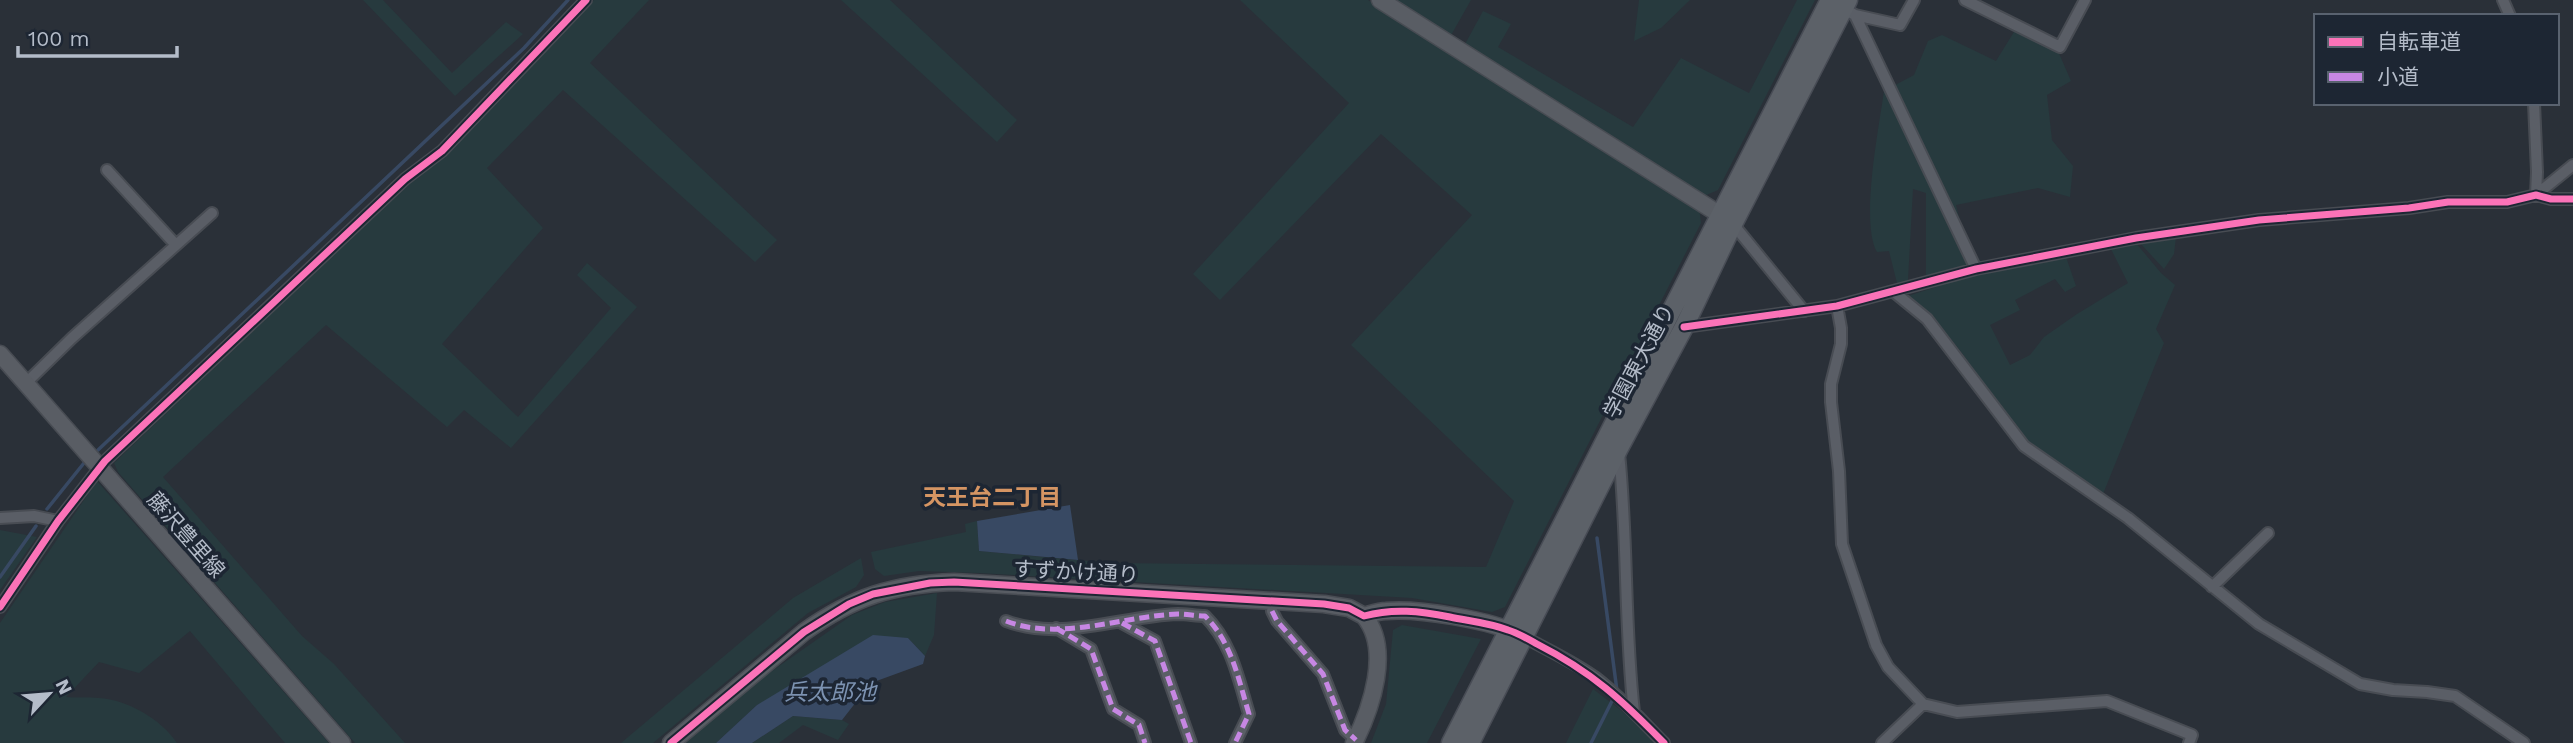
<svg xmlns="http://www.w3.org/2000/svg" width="2573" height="743" viewBox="0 0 2573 743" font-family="'Work Sans','Noto Sans JP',sans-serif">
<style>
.green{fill:#273a3e}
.water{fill:#384963}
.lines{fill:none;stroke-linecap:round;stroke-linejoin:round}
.stream{stroke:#384963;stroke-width:3.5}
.street-casing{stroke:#484c53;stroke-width:14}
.secondary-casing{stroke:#484c53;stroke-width:19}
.primary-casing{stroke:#484c55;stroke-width:21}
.street{stroke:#5a5e66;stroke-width:10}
.secondary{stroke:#595d64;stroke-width:16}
.primary{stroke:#5c6168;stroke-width:18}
.quiet{stroke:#c787e3;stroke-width:5;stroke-dasharray:10 5;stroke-linecap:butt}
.cycleway-casing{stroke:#1d2633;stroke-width:11}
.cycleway{stroke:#fb73b8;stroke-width:7}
.labels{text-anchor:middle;stroke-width:7;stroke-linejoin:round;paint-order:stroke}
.street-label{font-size:21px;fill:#b4bcc9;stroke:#1d2633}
.neighbourhood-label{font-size:23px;font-weight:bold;fill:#d59563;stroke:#1d2633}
.water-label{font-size:23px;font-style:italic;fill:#7c92b1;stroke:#1d2633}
</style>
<rect width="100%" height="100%" fill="#2a3038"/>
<path class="green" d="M363,0h20l69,73 54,-51 17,12 -68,62z
M594,0h55l-59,63 187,177 -22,22 -192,-172 -76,78 56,60 -101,116 76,73 93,-109 -34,-33 10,-12 50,44 -126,141 -47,-38 -17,17 -121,-102 -163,152 139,159 32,28 71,79h-50l-237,-271 -4,-9 295,-280 42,-34z
M841,0h49l127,120 -20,22z
M1240,0h128l331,207 2,16 -196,384 -13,5 -80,-14 -433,-25 -60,-2 -35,5 -9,-7 -4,-17 95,-20 -1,-8 12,-3 2,30 131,12 376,4 28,-66 -163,-156 121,-130 -91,-81 -161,166 -27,-26 156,-171z
M1392,0h79l-21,37z
M1639,0h51l-29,28 -27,13z
M1797,0h18l-97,190 -14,6 -240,-150 19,-35 28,13 -13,23 135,80 48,-69 68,35z
M2017,27l41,24 13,30 -24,14 5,45 21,26 -3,31 -32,-9 -82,17 14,61 -44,10v-83l-13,-4 -5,91 -11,3 -8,-32 -12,1c-17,-29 2,-125 7,-161l30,-16 14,-34 14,-6 54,26z
M2176,237l-2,17 -10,15 -24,-26z
M2136,243l25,30 14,12 -19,44 8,14 -61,151c-23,-16 -61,-37 -79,-57 -39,-43 -65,-104 -115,-136l-1,-5 71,-23 87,-16 10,29 -11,6 -10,-13 -40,21 5,10 -30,15 20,40 20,-10 14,-18 33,-23 51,-31 -17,-34z
M97,481l232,262h-44l-95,-112 -51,42 -40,-11 -33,35c10,1 22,0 33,1 29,2 62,21 78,45h-177v-120z
M0,530l37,7 -37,53z
M861,558l3,17 -8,12 -48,26 -155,130h-32l172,-145z
M937,593l-3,42 -9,21 -17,-18 -151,67 -41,38h-31l67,-58 100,-70 33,-13z
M1402,625l79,14 -54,104h-56l15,-39 7,-74z
M1593,689l42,32 22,22h-91z
M793,716l49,4 7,4 -11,16 -35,-15 -24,18h-27z"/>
<path class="water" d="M1070,505l8,55 -99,-9 -2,-30z
M873,635l35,3 17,18 -2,8 -52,19 -29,37 -49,-4 -41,27h-36l41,-38z"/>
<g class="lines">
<path class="stream" d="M98,450l426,-402 44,-48
M47,509l37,-46
M0,577l36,-51
M1591,743l26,-52 -20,-153"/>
<defs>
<path id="street" d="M1965,0l95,47 25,-47
M2503,0l7,16
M1844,9l11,6 121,254
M1855,15l45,10 14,-25
M2534,103l3,69 -1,23
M107,170l69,75
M2536,195l37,-30
M1733,224l71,87
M1894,292l33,27 97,127 104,72 131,106 101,60 33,6 34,2 28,4 69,47
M1837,306l4,22v16l-10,40v18l8,69 3,73 34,101 12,22 35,37 34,8 150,-11 85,34 -3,8
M1684,327l153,-21 139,-37 160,-31 123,-18 150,-12 39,-6h59l29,-7 15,4h22
M26,383l46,-45 140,-125
M1619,453c9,86 5,173 15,259
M0,518l34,-2 24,5
M2212,587l56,-54
M0,607l58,-86 47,-60 300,-282 37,-28 144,-151
M1272,611l5,10 46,53 22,56 11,10
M1006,621c54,21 116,-5 172,-7 9,0 18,2 27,2 27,27 33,62 44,98l-14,29
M1122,623l33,18 36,102
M1056,628l35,21 22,60 26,16 6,18
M1524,637c24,13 50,25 72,41 25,19 46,43 68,65
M1882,743l41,-39"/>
<path id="secondary" d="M1380,0l350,221
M0,354l342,389
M671,743l133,-111c49,-35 89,-48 150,-50l370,22 25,4 15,8c7,-2 15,-5 22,-5 32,-3 105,9 134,24
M1354,743c17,-34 38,-94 10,-127"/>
<path id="primary" d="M1451,743l379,-743
M1470,743l149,-295 65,-121 49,-103 115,-224"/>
</defs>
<use href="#street" class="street-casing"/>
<use href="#secondary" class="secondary-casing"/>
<use href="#primary" class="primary-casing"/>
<use href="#street" class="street"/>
<use href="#secondary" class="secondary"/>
<use href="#primary" class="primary"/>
<path class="quiet" d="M1272,611l5,10 46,53 22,56 11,10
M1006,621c54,21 116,-5 172,-7 9,0 18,2 27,2 27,27 33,62 44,98l-14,29
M1122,623l33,18 36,102
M1056,628l35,21 22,60 26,16 6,18"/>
<defs>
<path id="cycleway" d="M1684,327l153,-21 139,-37 160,-31 123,-18 150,-12 39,-6h59l29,-7 15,4h22
M0,607l58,-86 47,-60 300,-282 37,-28 144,-151
M671,743l133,-111 45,-28 24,-10 57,-11 24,-1 370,22 25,4 15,8c29,-8 56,-5 86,1 19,4 40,6 58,13 10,3 20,9 29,14 55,28 85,56 127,99"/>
</defs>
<use href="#cycleway" class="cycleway-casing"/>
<use href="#cycleway" class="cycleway"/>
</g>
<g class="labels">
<g class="street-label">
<text transform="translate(1639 361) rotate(-62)" y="7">学園東大通り</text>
<text transform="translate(186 535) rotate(49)" y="7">藤沢豊里線</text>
<text transform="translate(1076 572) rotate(3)" y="7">すずかけ通り</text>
</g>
<g class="neighbourhood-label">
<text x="992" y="505">天王台二丁目</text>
</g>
<g class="water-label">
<text x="830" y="700">兵太郎池</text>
</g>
</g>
<rect x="2314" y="14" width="245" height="91" fill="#1d2633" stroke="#59626f" stroke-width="2"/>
<rect x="2328" y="37" width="35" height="10" fill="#fb73b8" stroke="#59626f" stroke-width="2"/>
<text x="2377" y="49" font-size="21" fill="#b4bcc9">自転車道</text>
<rect x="2328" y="72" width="35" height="10" fill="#c787e3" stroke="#59626f" stroke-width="2"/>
<text x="2377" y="84" font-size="21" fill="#b4bcc9">小道</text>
<g transform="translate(49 694) rotate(64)" stroke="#1d2633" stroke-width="5" paint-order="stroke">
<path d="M0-5L12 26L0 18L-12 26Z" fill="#b4bcc9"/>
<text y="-10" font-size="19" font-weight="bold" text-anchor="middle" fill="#b4bcc9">N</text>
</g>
<path d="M18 46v10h159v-10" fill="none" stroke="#b4bcc9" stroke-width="3.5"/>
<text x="28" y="46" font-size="21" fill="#b4bcc9" stroke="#1d2633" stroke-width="5" paint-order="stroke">100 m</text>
</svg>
